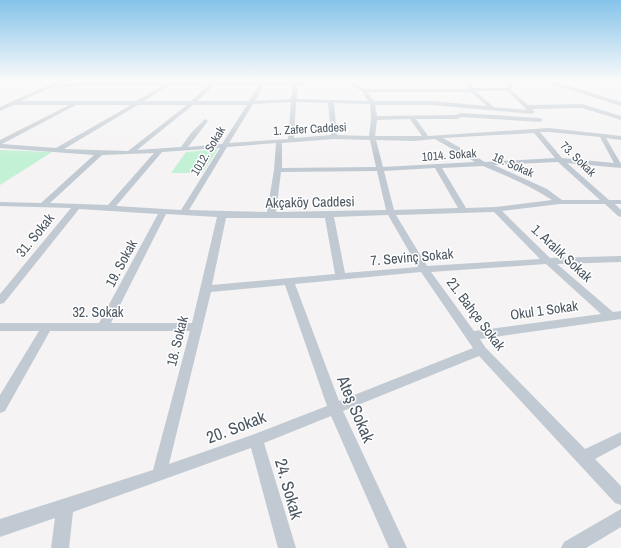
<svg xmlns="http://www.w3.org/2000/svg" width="621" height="548" viewBox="0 0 621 548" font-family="'Archivo Narrow',sans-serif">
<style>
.green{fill:#c3f1d5}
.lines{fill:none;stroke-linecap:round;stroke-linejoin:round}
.minor{fill:#c1cad2;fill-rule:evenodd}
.labels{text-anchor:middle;stroke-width:3;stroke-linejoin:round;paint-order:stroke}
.far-street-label{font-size:12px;fill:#4a5661;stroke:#fff}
.street-label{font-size:14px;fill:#4a5661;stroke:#fff}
.near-street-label{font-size:17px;fill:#4a5661;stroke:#fff}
</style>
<rect width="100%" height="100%" fill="#f5f3f3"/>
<path class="green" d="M218,149l-16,24h-31l15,-21z
M0,150l52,2 -52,33z"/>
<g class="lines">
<path class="minor" d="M60,80h6l-11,6 32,-4 174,1 2,-3h4l-1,3 79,-3 20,9h103l-1,-9h4l1,8h35v-3l10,-5h6l-12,7v3l17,15 54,-1 39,12v4l-39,-12 -50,1 3,3 -3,2 -100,-9h-57l2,11 79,-1 5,-2 79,5 3,2 -3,2 -78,-5 -5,2h-41l12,17 121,-8 72,8v4l-15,-2 15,26v4l-54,-5 42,37h12v4h-6l6,6v7l-3,-1 -13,-12h-45l-58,7 48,47 71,-2v6l-64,2 56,48 8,-1v8l-141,20 5,8 100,102 36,-17v13l-26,14 26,27v19l-6,-2 -136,-147 -136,55 64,137h-18l-58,-132 -67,27 32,105h-18l-27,-100 -178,64 -4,36h-18l4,-30 -55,19v-18l153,-49 37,-139h-140l-45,80 -5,2v-18l39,-64h-39v-8h99l59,-109 -79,-5 -75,94 -4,1v-10l71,-86 -71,-2v-4l41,1 53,-48 -94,-7v-8l69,-35h-55l-14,6v-4zM345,83l17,8 6,10 -71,-2v-14zM80,85h84l-28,16h-115l33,-15 2,2zM170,85h39l-18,16h-47zM215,85h44l-10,16h-52zM264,85h29l-2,14 -36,2zM475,91h33l19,19 -33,-3zM367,92h104l16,14 -55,-5h-58zM291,102l-3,37 -59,4 24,-39zM296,102l32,1 3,32 -37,3zM334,103l36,1 1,14 -2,18 -32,-1zM76,105h55l-75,43 -54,-4zM138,105h49l-59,46 -64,-2zM193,105h54l-25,39 -34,3 20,-26 -3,-2 -14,14 -10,14 -44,3zM410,119l12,17h-47l2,-16zM540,132h9l51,5 14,26 -52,-5zM534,133l21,25 -70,4 -42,-24zM334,139l36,1 6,27 -94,1v-25zM435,139l40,23 -92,5 -7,-27 38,1zM276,143l-2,27 -7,42 -78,-2 38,-63zM220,148l-39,62 -65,-4 46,-54zM154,153l-46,52 -58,-2 52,-48zM558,162l42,38h-38l-15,-11 -53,-24zM483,166c24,10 48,20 69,34l-56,7 -30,1 -24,-40zM435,168l23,40 -64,2 -10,-39zM377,171l9,39 -110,2 5,-40zM494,212l46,47 -113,7 -31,-51zM166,214l51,3 -25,106h-81zM388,215l30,52 -73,6 -11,-56zM226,218h99l10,56 -123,11zM546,264l55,50 -127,17 -43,-59zM421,272l52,76 -134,53 -44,-117zM285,285l42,121 -75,29 -83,29 42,-172z
M527,80c32,0 64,13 94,22v4l-57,-18z
M605,80l16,2v2l-16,-3z
M621,509v18l-35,21h-25l3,-6z"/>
</g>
<linearGradient id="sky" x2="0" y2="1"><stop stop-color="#85c3ea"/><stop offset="0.51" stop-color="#fafafa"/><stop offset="1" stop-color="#fafafa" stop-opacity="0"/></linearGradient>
<rect width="621" height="157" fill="url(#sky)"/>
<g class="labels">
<g class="far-street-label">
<text transform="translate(310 129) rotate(-3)" y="4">1. Zafer Caddesi</text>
<text transform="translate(208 151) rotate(-59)" y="4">1012. Sokak</text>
<text transform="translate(449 155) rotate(-4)" y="4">1014. Sokak</text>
<text transform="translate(578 159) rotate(44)" y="4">73. Sokak</text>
<text transform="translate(513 165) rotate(24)" y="4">16. Sokak</text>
</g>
<g class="street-label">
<text transform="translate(310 202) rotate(-1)" y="5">Akçaköy Caddesi</text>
<text transform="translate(35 235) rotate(-51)" y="5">31. Sokak</text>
<text transform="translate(562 253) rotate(43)" y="5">1. Aralık Sokak</text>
<text transform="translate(412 257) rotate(-5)" y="5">7. Sevinç Sokak</text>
<text transform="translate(121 263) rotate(-62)" y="5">19. Sokak</text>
<text transform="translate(544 310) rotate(-8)" y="5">Okul 1 Sokak</text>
<text x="98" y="317">32. Sokak</text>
<text transform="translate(476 314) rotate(53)" y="5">21. Bahçe Sokak</text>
<text transform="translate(177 341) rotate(-76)" y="5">18. Sokak</text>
</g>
<g class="near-street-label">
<text transform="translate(356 409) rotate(67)" y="6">Ateş Sokak</text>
<text transform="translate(236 427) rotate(-21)" y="6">20. Sokak</text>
<text transform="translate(289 489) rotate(74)" y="6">24. Sokak</text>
</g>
</g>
</svg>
